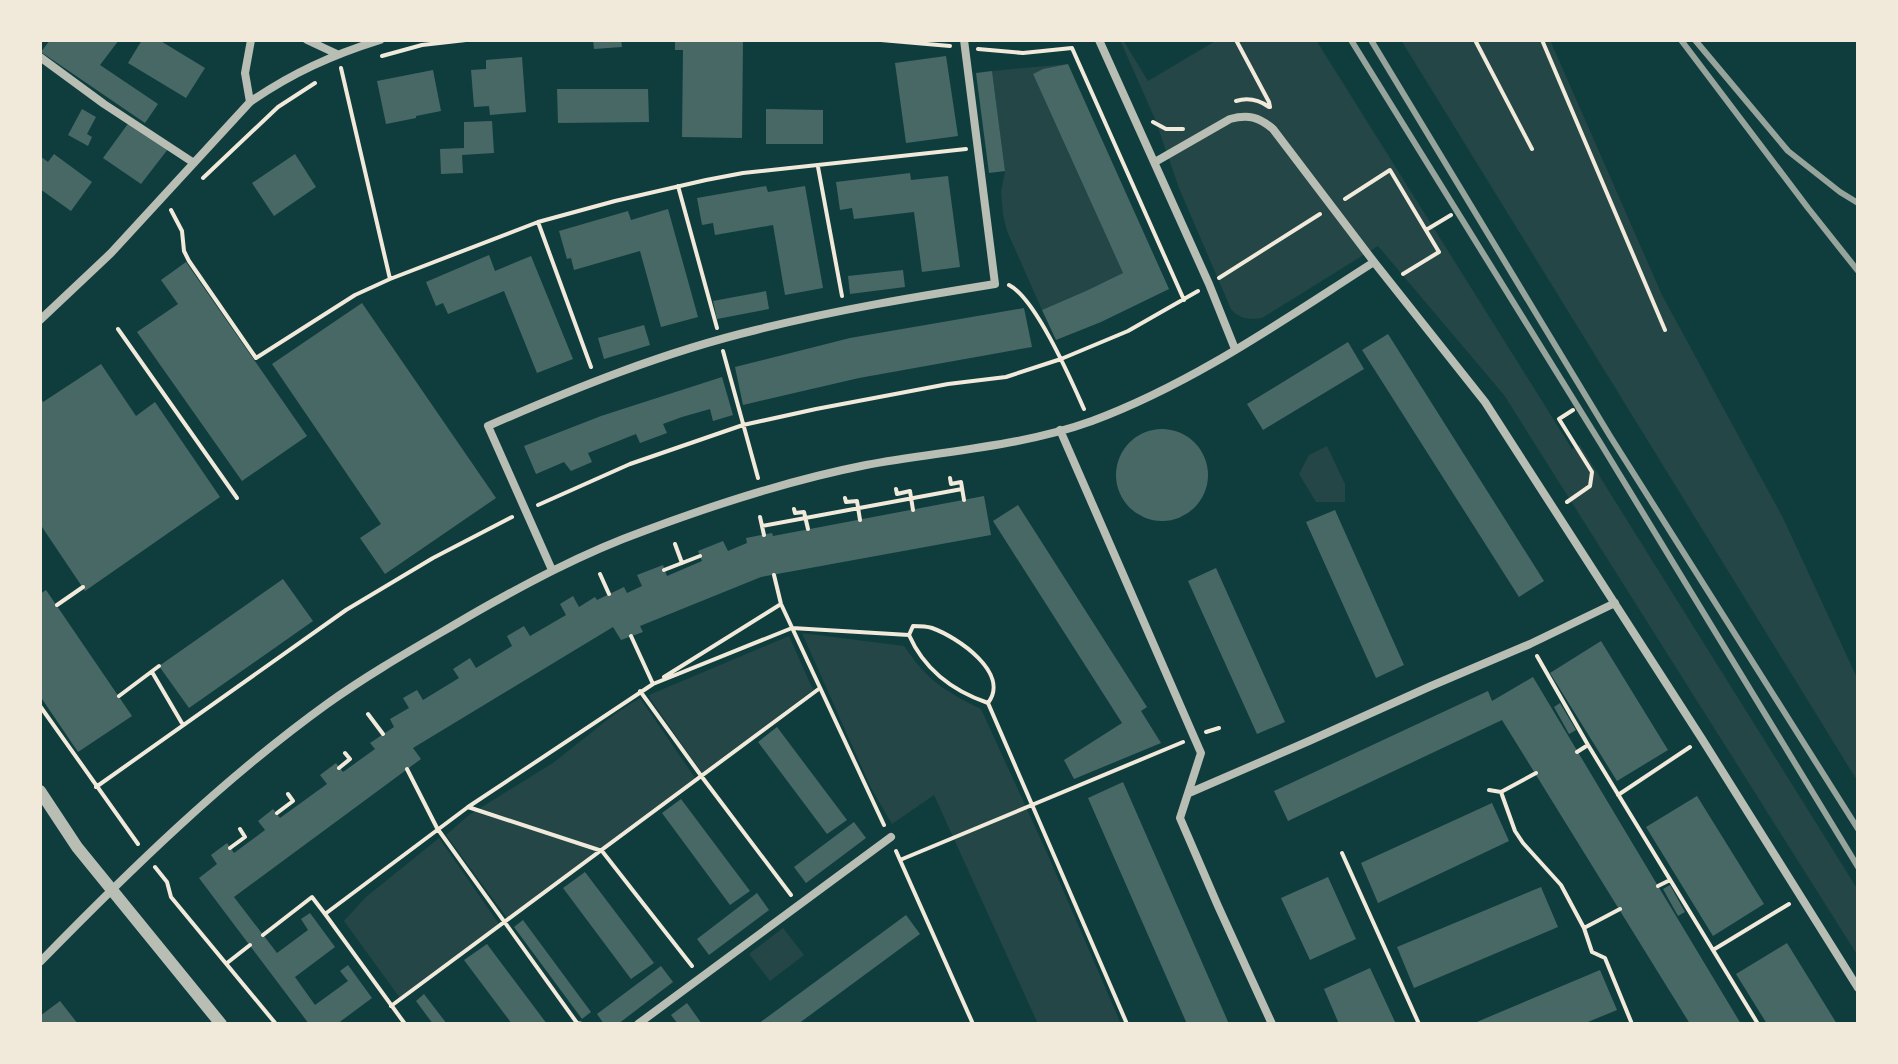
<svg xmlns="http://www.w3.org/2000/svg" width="1898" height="1064" viewBox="0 0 1898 1064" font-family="'IBM Plex Sans',sans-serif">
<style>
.green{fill:#244646}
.building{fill:#486865}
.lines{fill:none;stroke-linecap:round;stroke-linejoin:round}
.path{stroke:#f1e9da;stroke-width:4}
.minor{stroke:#b8beb3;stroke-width:8}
.tertiary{stroke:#b8beb3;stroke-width:12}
.rail{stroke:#97a49c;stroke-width:6}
</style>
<rect width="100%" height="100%" fill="#0f3d3e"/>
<path class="green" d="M1123,40l25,41 69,-41h99l256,409 8,-4 278,445v66l-354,-561 -126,-149 -116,72c-14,2 -22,1 -31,-9l-52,-121 -24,-69 -34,-77z
M1401,40h149l112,255 121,223 75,162v102z
M1068,64l-25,5 -10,5 90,199 -35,17 -46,20 -35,-79 -4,-16 -2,-23 4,-21 -13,-100z
M1327,446l18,38v18h-29l-17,-28 10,-19z
M802,633l102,13c23,34 40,45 77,63l66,144 74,171h-83l-104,-229 -42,29 -21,-36z
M789,636l24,54 -111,83 -51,-73 -2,-5z
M640,698l55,80 -188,140 -61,-83 23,-20 84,-52 63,-50z
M439,838l60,86 -99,74 -56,-77 22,-24z
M783,928l21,27 -34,26 -21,-27z"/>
<path class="building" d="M50,40h69l-19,25 58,39 -13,19 -104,-71z
M142,40h17l46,28 -19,30 -58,-35z
M593,40h28l1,7 -28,2z
M675,40h68l-1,98 -60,-1 1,-87h-8z
M946,56l12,80 -52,7 -11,-80z
M522,57l4,55 -36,3 -1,-9 -15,1 -3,-37 15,-1v-9z
M1068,64l101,225 -68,33 -45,18 -14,-30 46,-20 35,-17 -90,-199 10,-5z
M433,70l8,41 -25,5v2l-30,6 -9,-43z
M992,71l13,100 -16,2 -13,-100z
M557,89h91l1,33 -91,1z
M82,109l14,8 -9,17 5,3 -4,9 -20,-11z
M766,109l57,1v34h-57z
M130,121l38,28 -27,35 -38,-26z
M492,121l2,32 -32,2 1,18 -22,1 -1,-25 24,-1v-26z
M54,154l38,28 -21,29 -31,-22v-33l8,6z
M295,154l21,33 -42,29 -22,-33z
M910,173l1,7 37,-4 12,91 -38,5 -8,-60 -60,7 -2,-11 -12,2 -4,-28z
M766,186l2,6 37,-6 18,102 -38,7 -12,-70 -58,10 -2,-12 -11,2 -5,-27z
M668,209l30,108 -37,10 -21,-76 -66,19 -3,-12 -4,1 -8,-28 69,-20 3,9z
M489,255l6,16 36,-15 42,103 -36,14 -33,-82 -56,23 -5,-11 -7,3 -10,-24z
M186,262l121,174 -65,45 -105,-149 41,-28 -17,-24z
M903,270l2,17 -55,7 -2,-18z
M766,291l3,18 -52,10 -4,-18z
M362,303l134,195 -111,76 -25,-36 21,-14 -109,-160z
M1024,308l8,39 -173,31 -116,27 -8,-38 115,-29z
M644,325l6,20 -46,14 -6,-21z
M1388,334l156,247 -25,16 -157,-247z
M1348,342l16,27 -101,61 -16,-26z
M101,364l35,52 19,-14 65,95 -135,94 -45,-67v-127l3,5z
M722,377l11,38 -20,6 -3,-12 -28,8 -19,7 4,9 -27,10 -4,-9 -48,19 4,9 -21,9 -7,-9 -28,12 -12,-28 77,-30z
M1116 475a46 46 0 1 1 92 0a46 46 0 1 1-92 0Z
M984,496l7,39 -230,42 -121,49 3,6 -22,8 -8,-13 -200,121 8,11 -187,138 43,56 31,-23 -7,-11 9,-6 25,34 -40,30 20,28 33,-24 -8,-10 8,-6 24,33 -35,26h-28l-110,-146 18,-14 -6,-9 16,-12 7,10 31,-23 -7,-9 15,-12 7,9 47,-34 -7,-9 16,-12 7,9 32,-23 -5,-6 24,-16 -4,-8 19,-11 -6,-10 14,-8 6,10 36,-22 -6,-9 17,-11 6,10 36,-22 -5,-10 17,-10 6,10 36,-21 -6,-11 13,-8 6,11 16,-10 2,3 27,-13 3,6 15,-7 -5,-11 26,-10 4,11 35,-15 -4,-10 25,-10 5,10 19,-8 -1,-5 26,-5 1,3z
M1018,505l129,202 -6,4 20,32 -87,36 -10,-19 58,-37 -129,-202z
M1335,510l69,155 -28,13 -70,-156z
M1216,568l69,154 -28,12 -69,-153z
M283,579l30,42 -124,87 -30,-42z
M46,590l86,126 -54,36 -38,-56v-102z
M1601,641l67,109 -51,31 -67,-108z
M1533,677l125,209 83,138h-51l-188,-304 -214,101 -14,-30 214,-100 4,10z
M1560,703l16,27 -7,4 -15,-27z
M777,727l70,93 -20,14 -69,-92z
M1123,782l106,242h-42l-99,-226z
M1697,796l67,108 -51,32 -67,-109z
M681,799l69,92 -20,14 -68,-92z
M1492,803l17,38 -131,62 -17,-40z
M854,822l12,16 -60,45 -12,-16z
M585,872l69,91 -23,16 -68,-91z
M1328,877l28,62 -46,21 -29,-62z
M1670,885l15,27 -7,4 -15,-27z
M1541,887l17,40 -144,61 -17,-41z
M757,893l12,17 -60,45 -12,-16z
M906,915l14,19 -122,90h-40z
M523,920l68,92 -9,7 -68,-92z
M1787,943l50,81h-70l-31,-50z
M487,944l60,80h-35l-48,-64z
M661,966l12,16 -55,42h-14l-7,-10z
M1370,968l26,56h-57l-15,-35z
M1600,970l17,40 -34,14h-111z
M424,994l23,30h-14l-17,-23z
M60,1001l18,23h-38v-8z
M687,1003l15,21h-24l-7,-9z"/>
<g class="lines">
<path class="path" d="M881,40l69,6
M1236,40l33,62 1,5
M1475,40l57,109
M1542,40l123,290
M978,49l45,4 49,-5 112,252
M382,56l40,-11 44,-5
M341,68l49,211
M1236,101c13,-4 23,-1 33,6
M1153,122l13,7h17
M818,167l24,129
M203,178l75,-71 37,-24
M678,186l39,142
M1345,199l45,-29 49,82 -36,22
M171,210l11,21 2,20 5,10 67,97 99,-63 35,-16 148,-57 77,-21 91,-21 37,-7 223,-24
M538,222l53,145
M1426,230l25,-15
M1219,278l101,-64
M1009,285c27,14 62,95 75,124
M118,329l119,169
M723,351l35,127
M950,478l1,6 10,-2 3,18
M896,489l1,5 13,-3 3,19
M845,498l1,4 11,-1 3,19
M1567,502l23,-16 2,-14 -33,-53 14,-9
M538,505l92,-41 113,-39 73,-16 132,-25 58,-7 55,-18 67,-28 70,-40
M794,509l1,4 9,-1 4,17
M760,517l4,18
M762,526l200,-37
M675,544l7,19
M664,570l36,-14
M600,574l9,20
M774,575l7,29 103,221
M57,605l26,-18
M631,636l22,48
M1537,656l51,89 170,279
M152,672l31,53
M664,677l117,-73
M640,691l62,86 89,118
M119,696l40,-30
M988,703c23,-30 -31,-66 -56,-75 -6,-2 -13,-2 -19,-2l-4,9c15,34 44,56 79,68l139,321
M40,706l98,138
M368,714l15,20
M1206,732l13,-4
M1577,752l11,-7
M339,768l11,-9 -5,-6
M407,769l30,59 140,195 5,1
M96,787l250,-177 87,-52 79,-41
M1489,790l12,2 14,39 8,12 38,42 23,43 8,24 13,6 27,66
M1501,792l35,-19
M1618,795l72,-48
M468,807l134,44 90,115
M277,813l16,-12 -5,-7
M230,848l15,-11 -5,-8
M896,851l77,173
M1342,853l77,171
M900,860l283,-118
M155,867l12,15 4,15 105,127
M1658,886l12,-6
M1584,928l36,-19
M263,935l49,-38 13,17
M1713,950l76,-46
M227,963l23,-18
M391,1006l429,-318
M405,1024l-80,-110 143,-107 185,-123 139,-56 117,7"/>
<path class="minor" d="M307,40l30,14
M1099,40l110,244 26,65
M40,57l64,47 90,59
M250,102l-5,-29 6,-33
M1155,162l75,-43c18,-5 29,-2 43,10l101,133 111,140 217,337 156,249
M40,320l71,-67 139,-151c42,-29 82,-47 130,-62
M1060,430l141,323 -21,65 38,88 54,118
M552,570l-64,-144c87,-38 176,-74 268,-96 79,-20 159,-33 239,-46l-31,-244
M1189,793l120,-52 122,-55 99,-42 85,-41
M40,962c89,-91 183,-183 287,-258 46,-33 95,-60 144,-89 56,-32 112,-62 173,-84 72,-27 146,-51 222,-66 75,-14 154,-18 226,-44 102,-38 191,-101 282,-159
M638,1024l253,-187"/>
<path class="tertiary" d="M40,791l37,56 144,177"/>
<path class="rail" d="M1351,40l250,404 257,423
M1371,40l239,396 248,393
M1681,40l127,168 50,63
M1695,40l93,111 52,41 18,11"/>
</g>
<rect width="1898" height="1064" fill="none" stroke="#f1e9da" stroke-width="84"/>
</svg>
